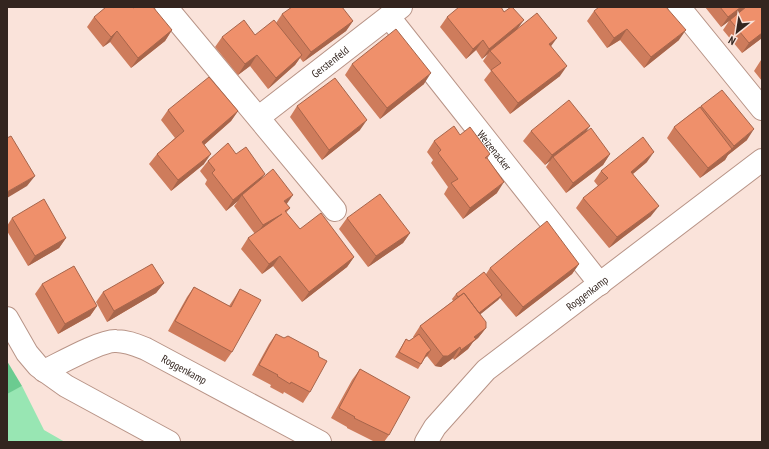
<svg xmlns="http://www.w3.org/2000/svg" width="769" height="449" viewBox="0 0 769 449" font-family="'PT Sans Narrow',sans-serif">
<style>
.green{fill:#98e6b3}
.forest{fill:#6bcb90}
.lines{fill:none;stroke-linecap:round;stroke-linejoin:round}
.street-casing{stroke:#b89487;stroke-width:24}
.street{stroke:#fff;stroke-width:22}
.wall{fill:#ce7c5c}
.shaded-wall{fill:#a7654b}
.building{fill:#ef906b;stroke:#a7654b}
.labels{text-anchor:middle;stroke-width:3;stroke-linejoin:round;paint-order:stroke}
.street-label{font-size:11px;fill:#33251f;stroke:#fae3da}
</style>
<rect width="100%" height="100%" fill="#fae3da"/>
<path class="green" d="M22,386l22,44 21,12h-58v-49z"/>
<path class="forest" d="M7,361l15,25 -15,8z"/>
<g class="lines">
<defs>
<g id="street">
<path d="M166,7l169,203"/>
<path d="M679,7l83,102"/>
<path id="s1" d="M389,17l211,267"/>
<path id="s2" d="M259,117l142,-110"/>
<path d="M7,318l20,35 11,13 28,20 103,56"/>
<path id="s3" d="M44,371c15,-7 57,-31 72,-30 11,0 20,4 30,8l174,93"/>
<path id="s4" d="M426,442l9,-15 51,-57 276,-210"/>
</g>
</defs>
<use href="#street" class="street-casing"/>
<use href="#street" class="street"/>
</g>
<path class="wall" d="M705,7h57v31l-20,15 -19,-23 6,-9 -8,6z
M133,8l39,22 -7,11 -34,27 -21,-26 -7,5 -16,-20 7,-10z
M594,11l85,29 -35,28 -24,-28 -13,8 -20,-27z
M282,14l71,7 -7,10 -43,31 -3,-4 -5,7 -27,24 -18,-23 -12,9 -23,-28 7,-10 33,-2 21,-12z
M447,17l70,12 34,17 9,30 -50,38 -26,-34 7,-9 -8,-10 5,-7 -6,5 -6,-9 -10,9 -26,-32z
M761,60h1v21l-8,-10z
M352,64l72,20 -44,35 -35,-44z
M297,106l63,24 -38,30 -32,-43z
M701,106l46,34 -19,15 -3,5 -25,18 -33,-40 7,-11z
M168,110l70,1 -7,10 -27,24v19l-33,27 -22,-27 8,-10 18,-16 -14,-18z
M531,131l55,1 24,22 -7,11 -37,28 -20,-26 4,-6 -5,4 -22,-24z
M460,135l30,19 -3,5 10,34 -34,26 -19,-25 4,-7 -17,-24 2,-3 -6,-8 7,-11z
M236,154l25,26 25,24 4,4 -4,5 14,16 54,28 -7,10 -45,35 -29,-36 -11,8 -21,-25 7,-11 7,-4 -21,-28 4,-5 -12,10 -21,-27 2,-4 -7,-9 8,-10z
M647,162l-14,12 18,42 -42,32 -33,-40 7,-10 15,-12 -4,-5 7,-10z
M12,218l54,20 -7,10 -31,18 -21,-35v-5z
M347,218l63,15 -7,10 -35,24 -29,-38z
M579,264l-7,10 -56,43 -16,-19 -2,2 -18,14 6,14 -8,10 -5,4 -5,7 -14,11 -1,-2 -12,9 -6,-1 -8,-10 -2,2 -7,11 -23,-12 11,-18 3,2 5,-3 -1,-1 7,-11 33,-25 -1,-2 4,-5 30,-20 4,-6z
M164,283l-8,10 -49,29 -11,-20 7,-10z
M42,284l55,22 -7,10 -32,18 -23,-40z
M194,287l35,19 4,-6 7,-11 -8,63 -7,10 -57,-31 19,-34z
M276,334l34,58 -7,11 -19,-11 -1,2 -13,-7 1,-2 -19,-10 17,-31z
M360,369l29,66 -5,7h-9l-28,-14v-1l-16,-9 21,-38z"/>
<path class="shaded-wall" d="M741,7h7l-27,20 7,-10z
M524,20l-8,11 -26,20 -2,3 -6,5 7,-10z
M353,21l-7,10 -43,31 8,-10z
M627,29l-7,11 -13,8 7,-10z
M172,30l-7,11 -34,27 7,-10z
M686,30l-7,10 -35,28 7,-11z
M117,31l-7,11 -7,5 8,-10z
M762,33v5l-20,15 7,-10z
M557,38l-8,11v-5z
M483,40l-7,10 -10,9 7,-10z
M257,55l-7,11 -12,9 7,-11z
M302,55l-7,10 -27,24 8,-11z
M567,66l-7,10 -50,38 8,-11z
M431,73l-7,11 -44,35 7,-11z
M238,111l-7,10 -36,32 7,-11z
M367,120l-7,10 -38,30 7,-10z
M590,126l-7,10 -30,21 -3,4 -5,4 7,-10z
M754,129l-7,11 -19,15 -3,5 -25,18 8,-10 22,-17 4,-5z
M654,152l-7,10 -24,20 8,-10z
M211,154l-7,10 -33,27 7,-11z
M610,154l-7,11 -37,28 7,-10z
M265,174l-8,11 -15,10 -4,6 -12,10 7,-11z
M35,176l-8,10 -20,12v-6z
M504,182l-7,11 -34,26 7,-11z
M293,195l-7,10 -2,-4z
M659,206l-8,10 -42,32 8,-11z
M282,214l-26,22 7,-11z
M410,233l-7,10 -35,24 8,-11z
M66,238l-7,10 -31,18 7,-10z
M280,256l-7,10 -11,8 7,-10z
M354,257l-7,10 -45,35 7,-10z
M579,264l-7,10 -56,43 7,-10z
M164,283l-8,10 -49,29 7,-11z
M502,295l-4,5 -27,22 3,-6z
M97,306l-7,10 -32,18 7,-10z
M486,328l-8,10 -5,4 -5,7 -14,11 7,-10 13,-13z
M460,347l-7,11 -12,9 -6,-1 8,-10z
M431,350l-4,6 -4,3 4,-6z"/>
<path class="building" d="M106,7h26l1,1 2,-1h18l19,23 -34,28 -21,-27 -6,6 -17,-20z
M292,7h50l11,14 -42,31 -29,-38z
M459,7h42l3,5 7,-5h1l12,13 -35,29 -6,-9 -10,9 -26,-32z
M599,7h67l20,23 -35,27 -24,-28 -13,9 -20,-27z
M720,7h21l-13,10z
M746,7h16v26l-13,10 -19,-23z
M537,13l20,25 -8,6 18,22 -49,37 -27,-33 10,-7 -11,-12z
M244,20l11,15 19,-15 28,35 -26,23 -19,-23 -12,9 -23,-27z
M396,29l35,44 -44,35 -35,-44z
M209,77l29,34 -36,31 9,12 -33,26 -21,-26 27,-23 -16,-21z
M335,78l32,42 -38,30 -32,-44z
M722,90l32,39 -20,17 -33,-40z
M569,100l21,26 -38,29 -21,-24z
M700,107l32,42 -24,19 -34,-41z
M454,126l6,9 10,-8 20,27 -5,4h2l17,24 -34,26 -19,-25 7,-4 -20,-26 3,-3 -7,-9z
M591,128l19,26 -37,29 -20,-26z
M11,136l24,40 -28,16v-54z
M643,137l11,15 -23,20 28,34 -42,31 -34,-39 25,-20 -7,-7z
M228,143l8,11 10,-7 19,27 -32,26 -21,-27 3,-3 -7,-9z
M273,169l20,26 -9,6 6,7 -5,3 15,18 21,-16 33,44 -45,35 -29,-36 -11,8 -21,-26 34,-24 -19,11 -21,-30z
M380,194l30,39 -34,23 -29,-38z
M44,199l22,39 -31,18 -23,-38z
M547,221l32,43 -56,43 -33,-39z
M152,264l12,19 -50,28 -11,-19z
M74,266l23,40 -32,18 -23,-40z
M484,272l18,23 -23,18 -15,-20 -6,4 -2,-3z
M194,287l37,20 9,-18 21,11 -29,52 -57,-31z
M464,293l22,29v6l-12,9 2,2 -15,11 -1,-3 -12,9h-5l-23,-30z
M276,334l8,4 4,-2 30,16 1,5 8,4 -17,31 -19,-10 -1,2 -13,-8 1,-1 -19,-10z
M419,334l12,16 -4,3 -6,11 -22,-12 7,-13 3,2z
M360,369l50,28 -21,38 -35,-17 1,-1 -16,-9z"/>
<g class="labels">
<g class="street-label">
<text dy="4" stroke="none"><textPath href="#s2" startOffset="90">Gerstenfeld</textPath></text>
<text dy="4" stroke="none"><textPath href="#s1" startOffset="170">Weizenacker</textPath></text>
<text dy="4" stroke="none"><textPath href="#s4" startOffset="221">Roggenkamp</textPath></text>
<text dy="4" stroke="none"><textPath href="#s3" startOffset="153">Roggenkamp</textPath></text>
</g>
</g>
<rect width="769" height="449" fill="none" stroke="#33251f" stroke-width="16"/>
<g transform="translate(737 32) rotate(210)" stroke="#fae3da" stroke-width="3" paint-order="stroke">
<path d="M0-3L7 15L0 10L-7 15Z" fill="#33251f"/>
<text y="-6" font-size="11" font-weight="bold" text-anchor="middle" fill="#33251f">N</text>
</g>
</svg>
